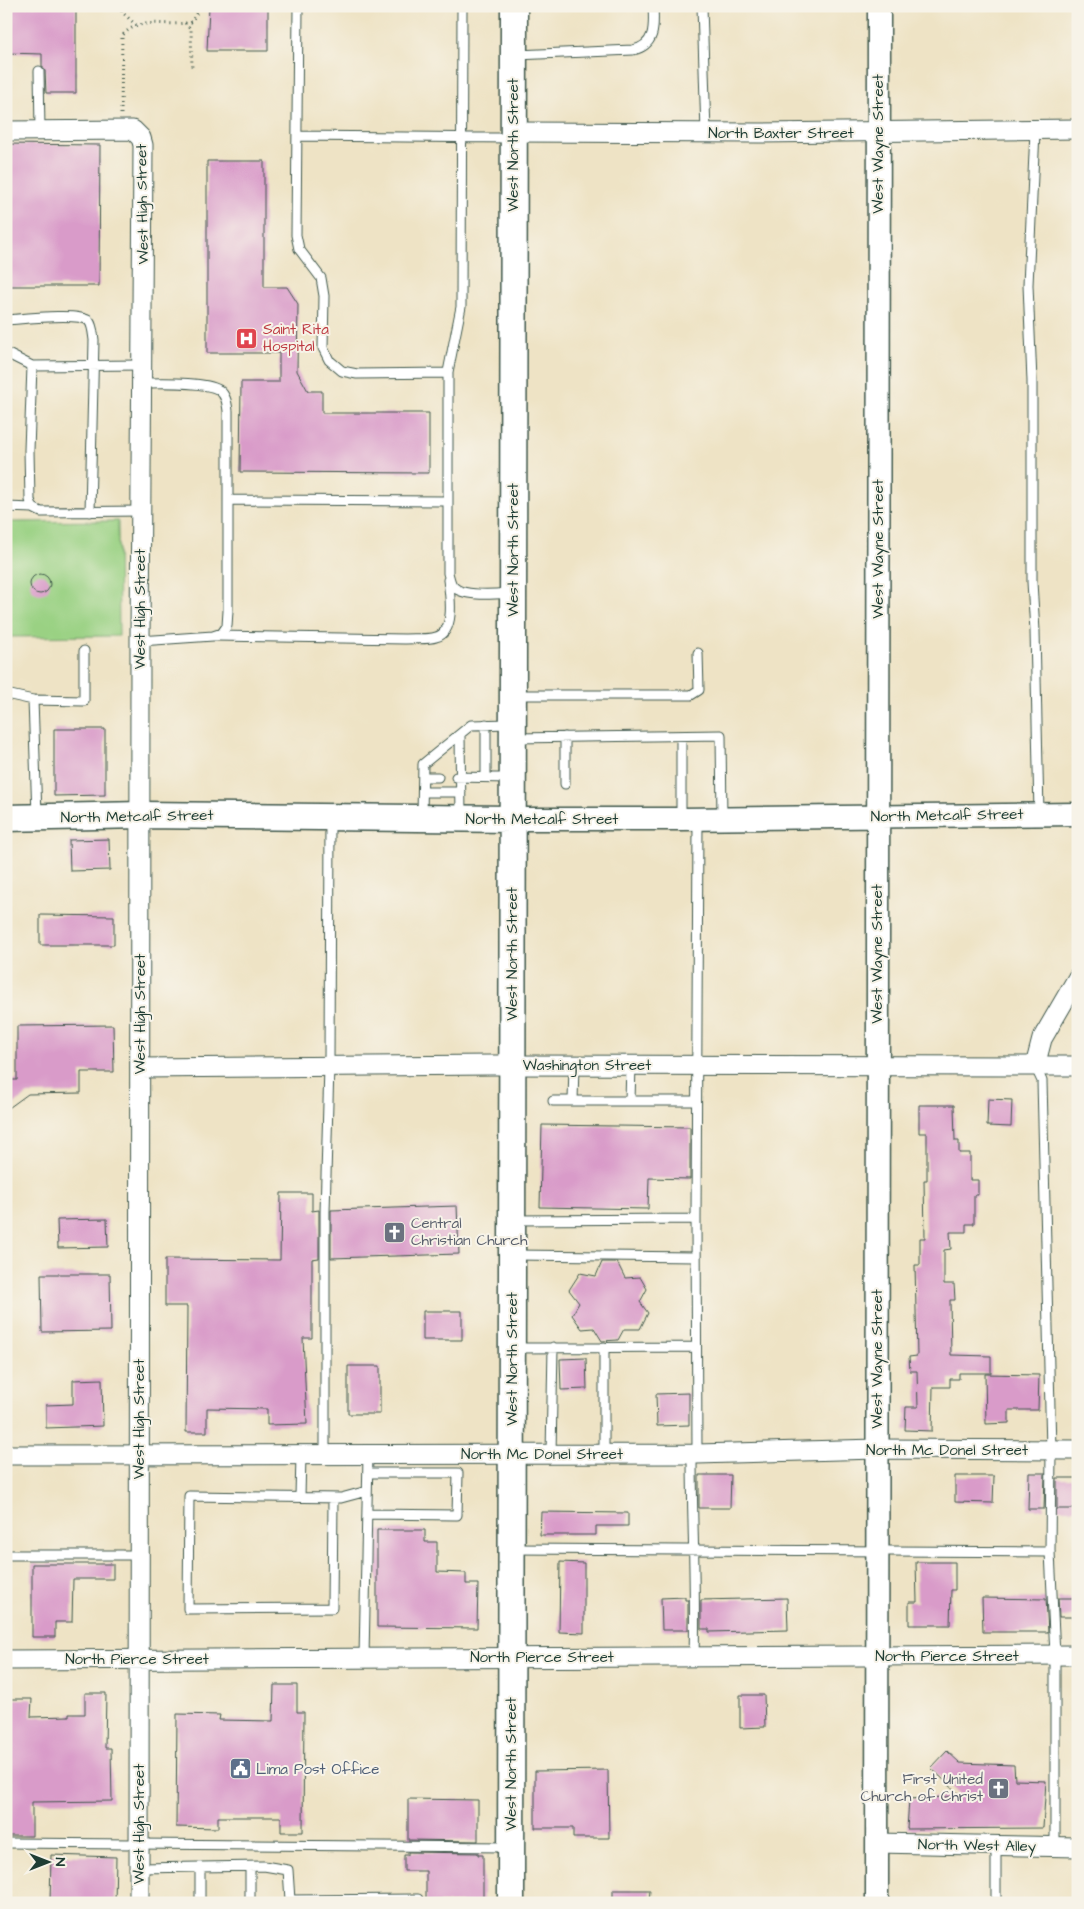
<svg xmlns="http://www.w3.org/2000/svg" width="1084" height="1909" viewBox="0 0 1084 1909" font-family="'Architects Daughter',sans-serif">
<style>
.green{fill:#9ad183;stroke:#5c875c}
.building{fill:#d99bc9}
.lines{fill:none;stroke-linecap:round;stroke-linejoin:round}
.service-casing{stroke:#3e564a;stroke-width:11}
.minor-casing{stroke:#3e564a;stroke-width:21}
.tertiary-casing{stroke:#3e564a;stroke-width:25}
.secondary-casing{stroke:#3e564a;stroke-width:29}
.path{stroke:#3e564a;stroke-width:3;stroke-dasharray:1 4;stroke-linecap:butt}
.service{stroke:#fff;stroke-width:9}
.minor{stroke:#fff;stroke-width:19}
.tertiary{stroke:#fff;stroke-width:22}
.secondary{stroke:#fff;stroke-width:26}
.labels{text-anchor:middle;stroke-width:4;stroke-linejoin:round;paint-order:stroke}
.street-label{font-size:15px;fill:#1f3d34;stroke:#f7f3e8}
.health-label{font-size:15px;fill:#be3a42;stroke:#f7f3e8;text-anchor:start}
.worship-label{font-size:15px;fill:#5b616d;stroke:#f7f3e8;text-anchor:start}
.service-label{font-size:15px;fill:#4e5e75;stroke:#f7f3e8;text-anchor:start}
</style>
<rect width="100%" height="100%" fill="#f7f3e8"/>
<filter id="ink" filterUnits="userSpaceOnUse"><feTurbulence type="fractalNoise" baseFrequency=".02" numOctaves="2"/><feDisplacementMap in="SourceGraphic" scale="10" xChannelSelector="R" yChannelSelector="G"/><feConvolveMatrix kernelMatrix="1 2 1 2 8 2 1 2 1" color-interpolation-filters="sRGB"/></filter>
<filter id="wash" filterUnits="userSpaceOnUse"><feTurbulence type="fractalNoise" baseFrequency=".0096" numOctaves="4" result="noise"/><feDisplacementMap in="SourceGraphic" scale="20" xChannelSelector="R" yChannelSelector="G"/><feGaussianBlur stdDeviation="1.12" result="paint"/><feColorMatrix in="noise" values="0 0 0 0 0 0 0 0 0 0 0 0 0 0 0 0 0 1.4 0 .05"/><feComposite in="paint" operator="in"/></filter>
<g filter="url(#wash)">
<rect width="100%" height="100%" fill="#eee3c5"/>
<path class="green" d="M118,521l1,115 -113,1v-115z"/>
<g id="blocks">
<path class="building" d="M6,6h70v87h-30l-1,-22 -3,-5v-12l-36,-1z
M209,6h59v45h-61z
M6,144l94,1 -1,141h-93z
M207,161h57v126h23l11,17 -1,67 11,20h14v22h107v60l-189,-1 1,-90h38v-29h-72z
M30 584a10 10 0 1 1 20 0a10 10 0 1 1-20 0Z
M54,729h51v66l-51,1z
M109,839l1,31 -40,1 -1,-31z
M40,915l74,1v29h-74z
M113,1025l1,47h-33v21l-53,1 -22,16v-30h11v-54z
M988,1099l24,1 -1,27 -24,-1z
M919,1105h35l1,36h4v12h11v27h8v15h-4v29h-8v8h-16l1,17 -7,1v34h10l1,16h-5l1,55 40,1v17h-32v6h-9v8h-17l-1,44 -27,-1 1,-23h12l-1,-36h-7l-1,-14 8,-1 -2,-91h5v-27h5l-1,-58h3v-47h-8z
M542,1125l148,2v52l-41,-1 -1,31 -108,-2z
M281,1193h31v18l7,-1v48l-7,1v79h-9l4,86 -40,1v-16l-60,-1v24h-21l1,-126h-22v-47l115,1z
M457,1206l2,48 -128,4v-48z
M107,1219l1,28 -50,1 -1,-28z
M602,1262h15l8,16 15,-1 7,12 -7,13 8,11 -8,16h-16l-6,11 -16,1 -8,-13 -12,1 -10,-14 7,-12 -10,-13 11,-17 16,3z
M41,1274h69l1,57 -69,1z
M423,1311h39v29h-39z
M586,1358l1,31 -26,1 -1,-31z
M348,1366h32v48h-32z
M985,1374l54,1 -1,35h-29v13l-23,1z
M102,1379l1,47 -57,2v-23l27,-1v-24z
M689,1393v32l-32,1 -1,-32z
M1029,1473h16l-1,36h-16z
M699,1475h32l-1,33h-31z
M955,1476h39l-1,27 -38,-1z
M1057,1478h21v31h-21z
M541,1512l87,1v13h-32v9h-56z
M377,1530h48v12h12v30l29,1v11h12l-1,44 -100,-1z
M560,1562l24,1v70l-25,-1z
M916,1562h39v28h-4l-1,35h-41v-23h8z
M32,1564h81v15h-40l-1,43h-17v15h-23z
M685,1597v3h3v30h-26l-1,-32z
M787,1598l1,32 -79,2v-3h-8v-29z
M982,1598l64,1 2,33h-65z
M1058,1598h20v19h-19z
M274,1685h23v27h7l-1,120h-22v-15h-63v11l-42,-1 1,-113 43,1 -1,5 54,1z
M85,1693h21l-1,55h6l1,53 -80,1v34h-26v-137h26l-1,18 38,-1v-2h16z
M740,1695h24l1,32 -25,1z
M947,1751l13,12 54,2 1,15 31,1 -3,47 -136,1 2,-30 52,-3 -30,-28z
M608,1770l1,68h-36v-10h-38v-57z
M408,1799l70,1v41l-70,-1z
M408,1852l70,1v2h5v48h-57v-32h-22v-16h4z
M51,1855l65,2 -1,46h-65z
M613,1890h37l-1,13h-36z"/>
</g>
</g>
<g filter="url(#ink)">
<use href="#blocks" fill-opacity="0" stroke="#3e564a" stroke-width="1"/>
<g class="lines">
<defs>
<path id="service" d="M298,6l-2,229 3,14 22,29 3,18 -1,52 6,12 13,11 15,3 91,-1
M462,6l-1,301 -13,65v201c1,3 2,9 4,12 9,13 45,9 59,8
M702,6l4,127
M516,55l117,-5c23,-5 21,-24 20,-44
M39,71l1,59
M1035,131l-7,154 4,96v201l3,49 4,183
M297,136l215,2
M6,320c15,-1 73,-8 83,1 4,5 4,13 5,19l-4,172
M6,353l26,13 110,-1
M32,366l-3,84 1,50 3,8 8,4 100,-1
M228,500l219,1
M6,507l27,1
M216,636l189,3c10,-1 22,1 31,-2 20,-5 14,-42 12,-57
M140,641l73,-5 9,-3 5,-7 1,-15v-200c-1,-8 -2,-16 -9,-21 -15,-9 -59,-7 -77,-7
M6,694l27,6 4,115
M515,695h176l8,-5 -1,-37
M33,700l51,1v-50
M486,724v53
M460,734l1,83
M681,736v83
M565,737v47
M515,738l206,-3 1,84
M423,777h15
M456,777l53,1
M423,792h38
M422,815l1,-51 48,-39 39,-1
M574,1065l-1,36h57l1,-36
M1035,1066l7,15 9,369 -1,102 5,103v191
M553,1101h20
M630,1101h66
M514,1220l182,-1
M515,1255l181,2
M604,1347v107
M514,1348l182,-1
M551,1454l2,-107
M692,1454c0,68 4,135 2,203
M697,1454l-1,-235 2,-400
M325,1455v-243l4,-146 1,-248
M300,1497l1,-42
M333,1498l-1,110 -144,1 1,-113 152,2 26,-7
M367,1514l90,1 1,-42h-90
M514,1549l536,3
M6,1555h133
M364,1658l4,-203
M6,1843l502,4
M250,1867v36
M139,1868l125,-2 24,4 2,30 128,-1v4
M200,1903v-36
M996,1903v-58"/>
<path id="minor" d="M6,131l127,-1 8,8 2,7 -3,496 -1,1262
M514,132l247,1 317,-4
M1035,1066l7,-27 36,-62
M140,1068l352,-3 586,1
M6,1455l691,-1 180,-5 201,1
M6,1660l1072,-5
M877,1843l201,4"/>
<path id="tertiary" d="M512,819h169l397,-5
M877,1903l2,-1897"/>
<path id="secondary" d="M6,818l135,-3 371,4
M511,1903l3,-1897"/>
</defs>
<use href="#service" class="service-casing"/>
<use href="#minor" class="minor-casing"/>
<use href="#tertiary" class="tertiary-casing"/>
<use href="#secondary" class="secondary-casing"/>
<path class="path" d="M119,6l3,6 14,13
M185,23l6,6 1,39
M121,114l1,-78c18,-21 44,-8 69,-14l5,-8 2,-8"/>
<use href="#service" class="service"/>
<use href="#minor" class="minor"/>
<use href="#tertiary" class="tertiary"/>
<use href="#secondary" class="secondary"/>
</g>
</g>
<defs>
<symbol id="hospital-square" viewBox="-11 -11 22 22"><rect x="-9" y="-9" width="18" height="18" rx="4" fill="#e0444e" stroke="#f7f3e8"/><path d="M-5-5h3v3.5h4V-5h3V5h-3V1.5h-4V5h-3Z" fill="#fff"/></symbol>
<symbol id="church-square" viewBox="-11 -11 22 22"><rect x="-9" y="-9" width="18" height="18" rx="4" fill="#6b7280" stroke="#f7f3e8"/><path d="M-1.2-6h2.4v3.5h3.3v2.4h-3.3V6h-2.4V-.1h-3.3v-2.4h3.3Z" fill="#fff"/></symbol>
<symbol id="civic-square" viewBox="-11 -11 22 22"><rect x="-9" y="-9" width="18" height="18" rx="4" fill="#5c6f8a" stroke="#f7f3e8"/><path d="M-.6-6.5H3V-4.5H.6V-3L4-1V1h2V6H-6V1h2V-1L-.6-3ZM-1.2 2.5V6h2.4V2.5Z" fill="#fff"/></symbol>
</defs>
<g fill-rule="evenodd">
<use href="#hospital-square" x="234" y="326" width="25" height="25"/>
<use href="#church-square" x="382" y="1220" width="25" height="25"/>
<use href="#civic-square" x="228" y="1756" width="25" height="25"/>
<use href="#church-square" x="986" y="1776" width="25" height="25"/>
</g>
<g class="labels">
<g class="street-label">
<text x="781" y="138">North Baxter Street</text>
<text transform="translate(878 144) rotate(-90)" y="5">West Wayne Street</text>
<text transform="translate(513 145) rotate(-90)" y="5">West North Street</text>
<text transform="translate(142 204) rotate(-91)" y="5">West High Street</text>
<text transform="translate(878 549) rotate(-90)" y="5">West Wayne Street</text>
<text transform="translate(513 550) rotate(-90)" y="5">West North Street</text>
<text transform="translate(140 609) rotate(-90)" y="5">West High Street</text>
<text transform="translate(947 815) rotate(-1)" y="5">North Metcalf Street</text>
<text transform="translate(137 816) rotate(-1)" y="5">North Metcalf Street</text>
<text x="542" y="824">North Metcalf Street</text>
<text transform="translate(512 954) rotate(-90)" y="5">West North Street</text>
<text transform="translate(877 954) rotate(-90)" y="5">West Wayne Street</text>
<text transform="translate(140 1014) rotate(-90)" y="5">West High Street</text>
<text x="587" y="1070">Washington Street</text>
<text transform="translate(512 1359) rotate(-90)" y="5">West North Street</text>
<text transform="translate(877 1359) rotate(-90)" y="5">West Wayne Street</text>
<text transform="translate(139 1419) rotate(-90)" y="5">West High Street</text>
<text x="947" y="1455">North Mc Donel Street</text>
<text x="542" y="1459">North Mc Donel Street</text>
<text x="947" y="1661">North Pierce Street</text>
<text x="542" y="1662">North Pierce Street</text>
<text x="137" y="1664">North Pierce Street</text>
<text transform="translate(511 1764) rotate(-90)" y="5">West North Street</text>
<text transform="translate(139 1824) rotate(-90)" y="5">West High Street</text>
<text transform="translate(977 1845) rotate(1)" y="5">North West Alley</text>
</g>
<g class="health-label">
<text x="263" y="334">Saint Rita<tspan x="263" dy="17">Hospital</tspan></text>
</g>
<g class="worship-label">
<text x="411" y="1228">Central<tspan x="411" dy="17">Christian Church</tspan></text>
<text x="983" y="1784" text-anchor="end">First United<tspan x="983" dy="17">Church of Christ</tspan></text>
</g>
<g class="service-label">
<text x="256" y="1774">Lima Post Office</text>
</g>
</g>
<rect width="1084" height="1909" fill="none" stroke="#f7f3e8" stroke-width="25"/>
<g transform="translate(48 1862) rotate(90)" stroke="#f7f3e8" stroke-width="4" paint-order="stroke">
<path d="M0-4L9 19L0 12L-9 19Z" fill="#1f3d34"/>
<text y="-8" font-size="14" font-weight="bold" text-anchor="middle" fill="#1f3d34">N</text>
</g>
</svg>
